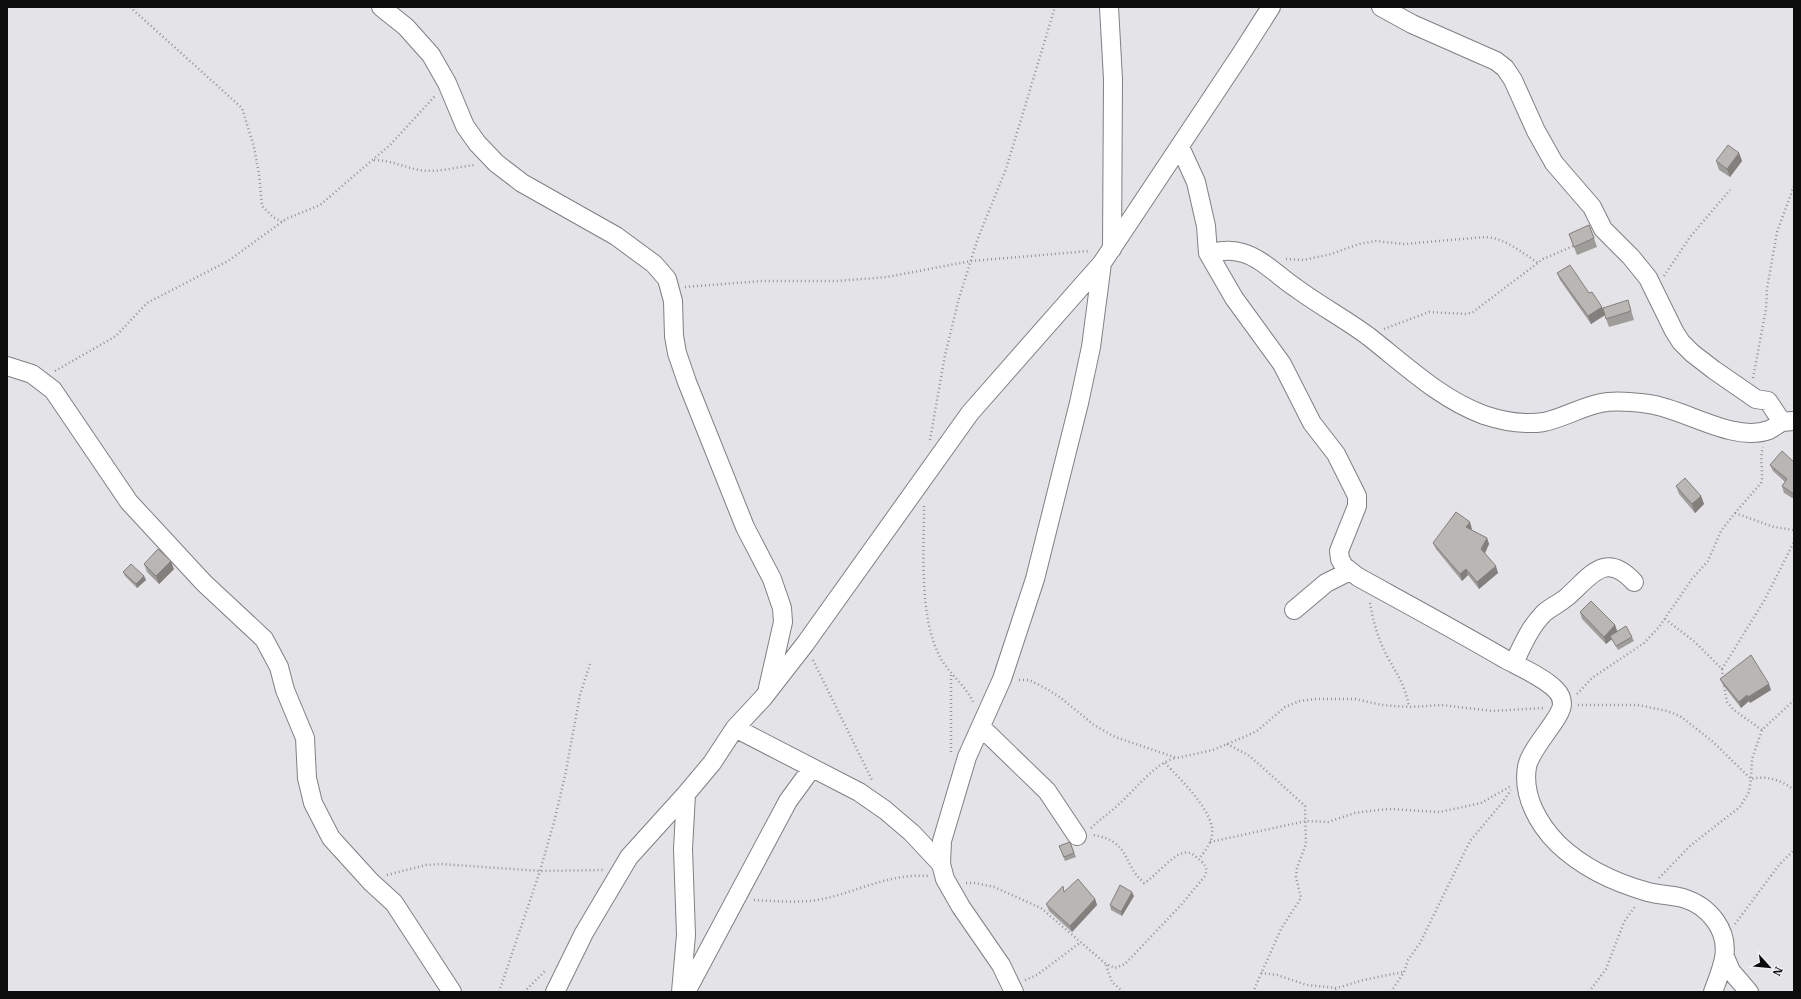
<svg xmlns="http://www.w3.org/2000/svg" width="1801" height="999" viewBox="0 0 1801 999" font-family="'IBM Plex Serif',serif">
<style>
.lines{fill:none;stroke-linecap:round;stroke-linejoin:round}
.minor-casing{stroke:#807f82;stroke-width:20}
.path{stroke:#949396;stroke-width:2.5;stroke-dasharray:1 3;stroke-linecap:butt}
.minor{stroke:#fff;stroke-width:18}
.wall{fill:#9f9d9a}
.shaded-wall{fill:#827f7d}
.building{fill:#b9b6b3;stroke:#827f7d}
</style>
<rect width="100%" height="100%" fill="#e4e3e7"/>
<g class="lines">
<defs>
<path id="minor" d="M381,7l25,20 25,28 16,28 18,43 12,17 19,20 26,20 94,53 38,28 13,15 6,22 1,35 3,17 10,29 58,145 27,52 10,29 1,14 -15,66
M1109,7l4,72 -1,170
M1381,7l31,17 84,37 9,7 8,12 23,51 18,32 38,44 11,22 28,28 17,21 26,53 7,11 11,11 22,17 42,29 12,2 14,21 11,-1
M1180,147l16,35 10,44 2,27 26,45 48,66 30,59 24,31 21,42v10l-18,45 1,8 4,7 14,11c49,27 99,54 147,82 15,8 40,19 51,31 4,4 6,9 6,14 0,14 -32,44 -35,63 -5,29 12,58 31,77 24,23 58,39 90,48 11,3 24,3 35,6 26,8 46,32 41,60 -2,11 -7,23 -11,34
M1208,253c13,-2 23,-4 35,0 20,6 36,24 53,35 23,17 49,31 72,48 36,28 72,63 116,79 18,6 40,10 60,7 19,-4 37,-15 57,-19 14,-3 33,-1 48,1 36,5 84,39 120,26 4,-2 9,-6 13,-8
M7,366l25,8 21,16 76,112 75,81 60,56 15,28 6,23 20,48 2,40 6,25 18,35 40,44 23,21 58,89
M1294,610l32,-27 24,-12
M1514,663c8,-17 16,-36 30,-50 7,-6 16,-10 23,-16 23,-20 38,-47 67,-15
M981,727l66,64 30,45
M735,728l124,64 26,18 27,23 29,31
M1725,957l6,14 18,21
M555,992l29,-59 45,-76 57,-63 26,-31 23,-35 28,-30 42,-54 165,-231 132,-150 139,-209 30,-47
M681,992l5,-57 -3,-86 3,-55
M686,992l102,-191 24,-33
M1014,992l-13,-27 -40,-58 -16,-28 -4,-15 1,-23 25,-84 35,-78 33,-100 44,-176 12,-56 11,-84"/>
</defs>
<use href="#minor" class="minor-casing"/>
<path class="path" d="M130,7l112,101 12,39 5,27 3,32 11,11 9,5
M374,160c16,0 30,7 45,10 18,3 38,-3 56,-5
M1286,259l18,1 27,-6 28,-10 17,-3 28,3 81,-7c20,1 36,15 53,26
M1664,276l26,-39 40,-47
M685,287l76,-6h76l50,-4 84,-16 119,-10
M1384,329l45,-17 37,2 7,-2 70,-53 33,-14
M55,371l61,-35 31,-33 81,-42 58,-42 34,-14 70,-60 45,-49
M1753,378l13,-69 1,-20 10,-57 17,-46
M930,440l15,-85 14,-57 19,-60 28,-69 49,-162
M924,506c0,45 -5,109 15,149 8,17 28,32 34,47
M1735,513l39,14 20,3
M1370,603c3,18 8,36 17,53 10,19 18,28 22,51
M1665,619l30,23 27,27 1,10
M813,660l59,120
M1722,669l42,-68 30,-59
M951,675v77
M1019,680h10l18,9 14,9 33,27 21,12 62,21 36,-8 31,-13 13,-6 28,-24 15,-6 15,-2h40l27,6 27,2 33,-2 50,6 51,-3
M1724,686l3,16 7,8 28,20
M1577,694l15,-16 52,-35 15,-16 33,-48 16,-18 13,-30 14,-18 26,-30c3,-10 -2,-24 2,-36
M1578,705h60l29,6 13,5 32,25 39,38c15,-4 31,1 43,11
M1227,744l21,11 13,11 44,40 1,38 -9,24 -1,9 5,21 -20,31 -28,63
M1165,763c14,15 51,50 47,72 -1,9 -8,17 -13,24
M1091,828c9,-9 19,-15 28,-24 15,-13 38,-43 57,-46
M1210,842l96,-21 22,1 27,-9 14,-2 20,-2 51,3 41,-9 30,-17
M387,875l39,-10 15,-1 99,7 63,-1
M1659,878l32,-33 49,-38 9,-15 2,-13 1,-20 10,-29 32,-30
M966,883h9l19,4 47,21 65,56 9,4 10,-4 56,-59 24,-29c2,-6 2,-9 -3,-14 -4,-3 -8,-8 -12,-9 -14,-5 -35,25 -46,30 -22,-19 -13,-42 -51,-48
M754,900c24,1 50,4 73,-2 33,-8 66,-25 101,-22
M1735,924l44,-59 15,-15
M1106,965l6,17 11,10
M1261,973l16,2 30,10 30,3 26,-8 40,-8
M1025,980l12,-5 44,-33
M499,992l41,-121 14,-49 11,-46 15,-81 10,-31
M524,992l22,-22
M1332,992l5,-4
M1391,992l13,-20 4,-12 12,-17 50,-102 32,-38 9,-13
M1589,992l17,-23 18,-47 12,-17"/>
<use href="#minor" class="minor"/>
</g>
<path class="wall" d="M1739,153l3,8 -12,16 -11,-7 -3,-9z
M1569,234l25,4 3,9 -20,8z
M1557,273l32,20 13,14 3,8 -14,9 -31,-44z
M1628,300l6,20 -25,7 -3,-8z
M1794,462v37l-10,-6 -2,-7 3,-4 -12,-11 -3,-6z
M1676,486l25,10 3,8 -9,9 -16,-19z
M1472,529l-1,1 16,8 2,6 -4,9 13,20 -19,16 -11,-14 -6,6 -26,-32 -3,-6z
M144,564l30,5 -15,15 -12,-12z
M123,572l21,4 2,4 -9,8 -12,-12z
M1580,612l35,13 2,7 15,5 2,4 -16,9 -6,-11 -6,5 -24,-25z
M1720,679l51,11 -21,13 -1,-2 -8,7 -18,-23z
M1070,842l6,15 -11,4 -6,-15z
M1134,896l-12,20 -11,-6 -1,-5z
M1095,899l2,6 -25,27 -23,-21 -3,-7z"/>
<path class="shaded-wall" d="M1739,153l3,8 -12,16 -3,-8z
M1602,307l3,8 -14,9 -3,-8z
M1701,496l3,8 -9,9 -3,-9z
M1470,522l2,7 -4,5 -2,-7z
M1487,538l2,6 -5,11 -3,-6z
M171,561l3,8 -15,15 -3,-8z
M1496,566l2,7 -19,16 -2,-7z
M1466,569l2,6 -6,6 -2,-7z
M144,576l2,4 -9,8 -1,-4z
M1615,625l3,8 -8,3 2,3 -6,5 -2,-7z
M1769,684l2,6 -21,13 -2,-6z
M1747,695l2,6 -8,7 -2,-6z
M1132,892l2,4 -12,20 -1,-4z
M1095,899l2,6 -25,27 -2,-6z"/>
<path class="building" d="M1728,145l11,8 -12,16 -11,-8z
M1589,225l5,13 -20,9 -5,-13z
M1570,265l19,28 3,-1 10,15 -14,9 -31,-43z
M1628,300l3,11 -25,8 -3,-11z
M1782,451l12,11v32l-12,-8 5,-7 -17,-14z
M1685,478l16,18 -9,8 -16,-18z
M1456,512l14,10 -4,5 21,11 -6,11 15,17 -19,16 -11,-13 -6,5 -27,-31z
M158,549l13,12 -15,15 -12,-12z
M131,564l13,12 -8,8 -13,-12z
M1591,601l24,24 -11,12 -24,-25z
M1626,626l6,11 -16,9 -6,-10z
M1751,655l18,29 -21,13 -1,-2 -8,7 -19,-23z
M1070,842l4,11 -10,4 -5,-11z
M1078,879l17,20 -25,27 -24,-22 17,-18 1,6z
M1120,885l12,7 -11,20 -11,-7z"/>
<rect width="1801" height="999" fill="none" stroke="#0d0c0d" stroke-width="16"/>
<g transform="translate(1769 967) rotate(117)" stroke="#f1f0f4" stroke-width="3" paint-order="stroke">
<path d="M0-3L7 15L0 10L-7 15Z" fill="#0d0c0d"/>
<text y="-6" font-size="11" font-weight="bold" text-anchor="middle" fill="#0d0c0d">N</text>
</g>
</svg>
